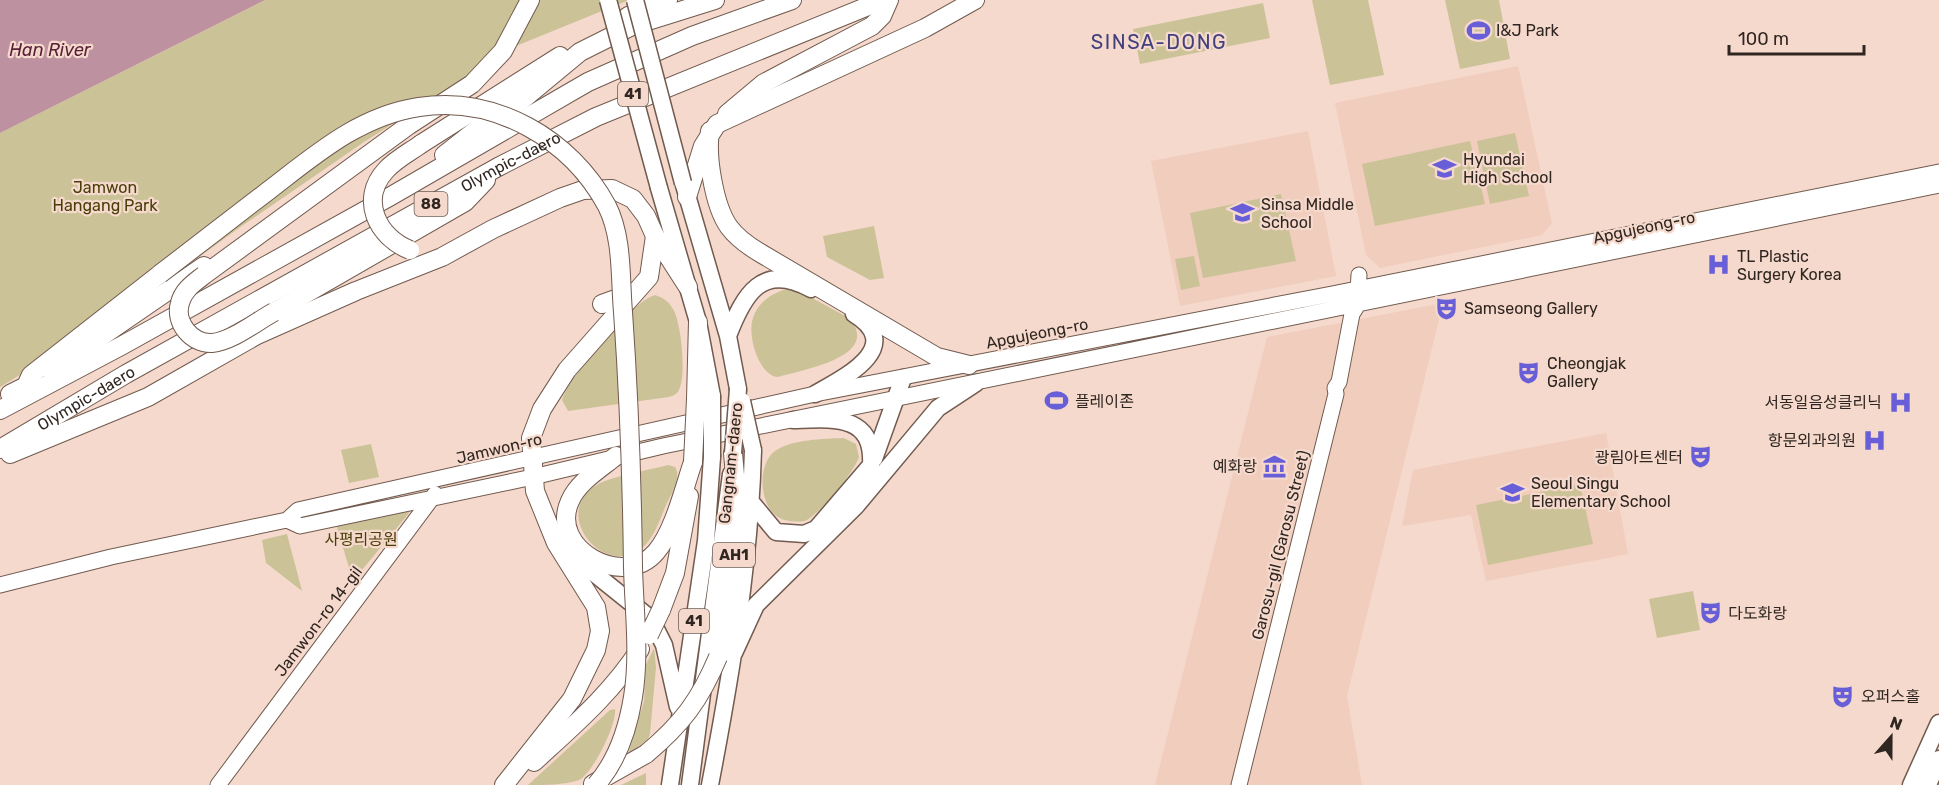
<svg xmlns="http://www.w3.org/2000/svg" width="1939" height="785" viewBox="0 0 1939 785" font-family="Rubik,'Noto Sans KR',sans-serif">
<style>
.built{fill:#f0cdbc}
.green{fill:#ccc298}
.water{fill:#be91a0}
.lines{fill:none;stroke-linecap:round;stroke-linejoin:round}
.secondary-casing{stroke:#715a4e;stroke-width:17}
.primary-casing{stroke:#715a4e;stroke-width:19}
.highway-casing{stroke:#715a4e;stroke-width:20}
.secondary{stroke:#fff;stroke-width:15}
.primary{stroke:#fff;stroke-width:16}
.highway{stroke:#fff;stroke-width:18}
.primary-bridge-casing{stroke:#715a4e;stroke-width:19;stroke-linecap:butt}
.highway-bridge-casing{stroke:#715a4e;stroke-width:20;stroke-linecap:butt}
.primary-bridge{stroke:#fff;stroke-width:16}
.highway-bridge{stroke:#fff;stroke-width:18}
.labels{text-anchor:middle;stroke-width:4.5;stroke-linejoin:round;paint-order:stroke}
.shield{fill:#f5d9cc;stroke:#6b5c54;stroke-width:1.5}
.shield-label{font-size:15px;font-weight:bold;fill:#302621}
.poi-label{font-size:16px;fill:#302621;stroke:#f5d9cc;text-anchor:start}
.street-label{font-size:16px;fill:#302621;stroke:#f5d9cc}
.park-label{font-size:16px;fill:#493e08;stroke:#f5d9cc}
.water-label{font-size:18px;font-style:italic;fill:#592138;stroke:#f5d9cc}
.quarter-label{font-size:20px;letter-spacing:1.5px;fill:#42407d;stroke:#f5d9cc}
</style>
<rect width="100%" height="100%" fill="#f5d9cc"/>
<path class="built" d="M1518,66l34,157 -10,12 -162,33 -14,-13 -31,-152z
M1308,131l28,145 -156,30 -29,-145z
M1443,303l-96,393 15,89h-207l112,-448z
M1606,433l22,121 -142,27 -15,-66 -69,11 11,-56z"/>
<path class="green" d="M265,0h364l-113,46 -152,96 -125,86 -117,85 -122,74v-254z
M1312,0h56l16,75 -54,10z
M1445,0h54l11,59 -50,10z
M1263,3l7,35 -130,26 -7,-35z
M1515,133l14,63 -39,8 -13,-63z
M1470,141l15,63 -110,22 -13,-62z
M1281,194l15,67 -93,17 -13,-65z
M874,226l10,52 -14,2 -43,-23 -4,-21z
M1194,256l6,30 -19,4 -6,-31z
M787,289l14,3 48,26c34,39 -48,52 -71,59 -20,-2 -31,-42 -25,-59 5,-16 19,-25 34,-29z
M655,295c9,3 13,6 18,14 8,12 15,72 4,84 -2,2 -5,3 -8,4l-101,14 -6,-11c10,-26 67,-97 93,-105z
M844,438l12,6 3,13c-5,15 -39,57 -54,64 -9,1 -19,1 -27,-4 -19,-12 -21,-53 -3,-66 17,-12 49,-12 69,-13z
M371,444l8,33 -30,6 -8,-33z
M668,465l7,2c7,9 -4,28 -9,38 -6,14 -12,34 -25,44 -39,29 -91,-37 -44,-64 14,-9 53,-15 71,-20z
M1580,484l13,60 -105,21 -12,-60z
M407,505l2,8 -56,68 -17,-57z
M287,534l15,57 -36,-28 -4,-23z
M1693,591l7,39 -43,8 -8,-39z
M654,648l2,19 -6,67 -2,5 -20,16 16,-54 2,-36z
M615,709c2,15 -22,64 -36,71 -15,5 -35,5 -51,5l82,-75z
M646,773v12h-25z"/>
<path class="water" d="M0,0h265l-265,133z"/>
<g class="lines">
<defs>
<path id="secondary" d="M287,520l13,6 233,-49 130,-31 1276,-261
M0,585l111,-28 176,-37 11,-10 517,-116 517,-100 607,-122
M218,785l217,-291
M1239,785l97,-391 -1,-6 4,-6 13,-68 5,-8 2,-31"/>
<path id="primary" d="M684,185l44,151 10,53
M659,188l39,134 14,74
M728,336c16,-42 34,-74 83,-47
M815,394c28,-16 92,-47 39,-80
M874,459l29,-81
M752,503l24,29 28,2 12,-5 55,-64c3,-52 -40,-46 -78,-45
M559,545l92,74 13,26 14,62
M734,653l22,-48 100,-99 82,-98 38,-25
M670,785l36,-244 6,-84
M690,785l41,-311
M710,785c21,-110 40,-222 43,-335
M1911,785l28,-62
M1928,785l11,-26"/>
<g id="highway">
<path d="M628,16l40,-16"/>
<path d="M727,114l37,-31 108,-57 10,-10 7,-16"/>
<path d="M710,131c-4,25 4,75 19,96 8,11 21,20 33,27l175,103 32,8"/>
<path d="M421,144l139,-88"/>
<path d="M444,155l37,-29 41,-26 58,-48 52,-26 83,-26"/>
<path d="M687,197l16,-51 14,-22 208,-96 50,-28"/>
<path d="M204,275l205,-150 63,-41 31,-33 27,-51"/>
<path d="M602,304l33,-12"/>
<path d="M274,312l191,-110 21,-22"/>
<path d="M51,371l153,-105"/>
<path d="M10,394l16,-8 5,-11 129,-101"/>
<path d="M696,399l2,-77"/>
<path d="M0,410l121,-64 270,-150 197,-114 104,-46 100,-36"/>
<path id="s1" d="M0,449l126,-75 372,-207 98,-50 287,-117"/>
<path d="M10,454l138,-57 109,-62 99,-44 86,-34 51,-28 67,-31 23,-8 29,-1 21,10 13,17 9,20 33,51"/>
<path d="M616,456c-16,13 -38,26 -46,45 -22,48 54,89 86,51 18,-21 28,-64 37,-90"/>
<path d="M661,610l14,-37 14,-77"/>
<path d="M718,657l7,-31 14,-107 -6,-66"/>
<path d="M534,762c39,-36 77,-68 106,-113"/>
<path d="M593,784l53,-30"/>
<path d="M504,785l68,-86 24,-49 4,-19 -4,-24 -40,-64 -21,-52 -4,-53 11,-29 25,-39 82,-93 6,-41"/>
</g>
</defs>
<use href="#secondary" class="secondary-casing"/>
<use href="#primary" class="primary-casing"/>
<use href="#highway" class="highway-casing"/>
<use href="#secondary" class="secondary"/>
<use href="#primary" class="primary"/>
<use href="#highway" class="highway"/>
<defs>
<path id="primary-bridge" d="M608,0l51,188
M635,0l48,183
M712,396v61
M742,401l11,49
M733,453l5,-64"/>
<path id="highway-bridge" d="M410,250c-33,-13 -51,-51 -24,-80 10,-11 24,-18 35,-26
M160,274c36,-28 72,-55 108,-83 47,-36 91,-75 151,-84 76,-12 152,32 188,99 16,32 13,72 16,106 6,85 9,170 10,255 1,42 7,88 0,130 -5,31 -16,64 -37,88
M204,275c-10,8 -21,15 -24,28 -6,20 12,41 32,40 21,-2 45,-22 62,-31
M693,462l3,-63
M649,635l12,-25
M646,754c36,-30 54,-54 72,-97"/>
</defs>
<use href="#primary-bridge" class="primary-bridge-casing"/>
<use href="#highway-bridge" class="highway-bridge-casing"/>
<use href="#primary-bridge" class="primary-bridge"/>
<use href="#highway-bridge" class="highway-bridge"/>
</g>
<defs>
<symbol id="stadium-bare" viewBox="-9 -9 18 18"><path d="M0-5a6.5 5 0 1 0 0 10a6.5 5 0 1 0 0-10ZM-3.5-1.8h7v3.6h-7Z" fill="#685ed7" stroke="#f5d9cc" stroke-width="2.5" paint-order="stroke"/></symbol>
<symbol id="school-bare" viewBox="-9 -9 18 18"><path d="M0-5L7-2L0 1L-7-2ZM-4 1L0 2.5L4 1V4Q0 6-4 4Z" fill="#685ed7" stroke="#f5d9cc" stroke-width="2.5" paint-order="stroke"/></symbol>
<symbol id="hospital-bare" viewBox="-9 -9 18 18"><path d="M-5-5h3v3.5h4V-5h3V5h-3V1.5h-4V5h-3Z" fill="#685ed7" stroke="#f5d9cc" stroke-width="2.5" paint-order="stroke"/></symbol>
<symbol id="theatre-bare" viewBox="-9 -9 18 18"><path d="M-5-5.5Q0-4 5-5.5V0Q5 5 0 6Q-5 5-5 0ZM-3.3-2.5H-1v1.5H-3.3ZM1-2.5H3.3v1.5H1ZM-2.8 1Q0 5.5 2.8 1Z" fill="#685ed7" stroke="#f5d9cc" stroke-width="2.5" paint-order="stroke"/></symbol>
<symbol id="museum-bare" viewBox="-9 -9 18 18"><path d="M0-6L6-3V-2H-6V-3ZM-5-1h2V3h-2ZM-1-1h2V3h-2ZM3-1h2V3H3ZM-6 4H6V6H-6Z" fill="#685ed7" stroke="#f5d9cc" stroke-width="2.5" paint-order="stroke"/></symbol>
</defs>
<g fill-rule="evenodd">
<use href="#stadium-bare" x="1462" y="14" width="33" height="33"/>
<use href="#school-bare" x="1428" y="152" width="33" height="33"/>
<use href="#school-bare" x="1226" y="196" width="33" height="33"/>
<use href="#hospital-bare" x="1702" y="248" width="33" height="33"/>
<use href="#theatre-bare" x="1430" y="292" width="33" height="33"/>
<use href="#theatre-bare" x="1512" y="356" width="33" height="33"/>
<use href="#stadium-bare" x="1040" y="384" width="33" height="33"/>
<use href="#hospital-bare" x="1884" y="386" width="33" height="33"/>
<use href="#hospital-bare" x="1858" y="424" width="33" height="33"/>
<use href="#theatre-bare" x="1684" y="440" width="33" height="33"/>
<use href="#museum-bare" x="1258" y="450" width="33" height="33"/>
<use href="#school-bare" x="1496" y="476" width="33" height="33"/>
<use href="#theatre-bare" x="1694" y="596" width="33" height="33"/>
<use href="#theatre-bare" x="1826" y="680" width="33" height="33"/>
</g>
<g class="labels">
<g class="shield">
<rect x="618" y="82" width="30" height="24" rx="4.5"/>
<rect x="414.5" y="192" width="33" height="24" rx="4.5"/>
<rect x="713" y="543" width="42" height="24" rx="4.5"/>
<rect x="679" y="609" width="30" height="24" rx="4.5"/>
</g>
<g class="shield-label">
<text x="633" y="99">41</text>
<text x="431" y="209">88</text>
<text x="734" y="560">AH1</text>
<text x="694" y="626">41</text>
</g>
<g class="poi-label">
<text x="1496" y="36">I&amp;J Park</text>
<text x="1463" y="165">Hyundai<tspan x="1463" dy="18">High School</tspan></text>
<text x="1261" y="210">Sinsa Middle<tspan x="1261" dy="18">School</tspan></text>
<text x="1737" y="262">TL Plastic<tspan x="1737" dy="18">Surgery Korea</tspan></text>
<text x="1464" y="314">Samseong Gallery</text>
<text x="1547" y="369">Cheongjak<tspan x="1547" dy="18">Gallery</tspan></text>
<text x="1075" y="407">플레이존</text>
<text x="1882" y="408" text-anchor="end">서동일음성클리닉</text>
<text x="1856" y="446" text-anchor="end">항문외과의원</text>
<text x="1683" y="463" text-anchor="end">광림아트센터</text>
<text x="1257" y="472" text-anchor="end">예화랑</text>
<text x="1531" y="489">Seoul Singu<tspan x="1531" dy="18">Elementary School</tspan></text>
<text x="1728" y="619">다도화랑</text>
<text x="1861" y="702">오퍼스홀</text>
</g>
<g class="street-label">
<text dy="6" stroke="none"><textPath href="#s1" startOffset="586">Olympic-daero</textPath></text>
<text transform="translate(1644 227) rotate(-12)" y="6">Apgujeong-ro</text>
<text transform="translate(1037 333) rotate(-11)" y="6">Apgujeong-ro</text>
<text dy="6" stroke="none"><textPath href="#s1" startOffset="100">Olympic-daero</textPath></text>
<text transform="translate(499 448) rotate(-13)" y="6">Jamwon-ro</text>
<text transform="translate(730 463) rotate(-84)" y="6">Gangnam-daero</text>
<text transform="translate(1280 545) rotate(-76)" y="6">Garosu-gil (Garosu Street)</text>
<text transform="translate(318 621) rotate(-53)" y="6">Jamwon-ro 14-gil</text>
</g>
<g class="park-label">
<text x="105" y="193">Jamwon<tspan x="105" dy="18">Hangang Park</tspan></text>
<text x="361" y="545">사평리공원</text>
</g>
<g class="water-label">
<text x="50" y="56">Han River</text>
</g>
<g class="quarter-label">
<text x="1159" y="49">SINSA-DONG</text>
</g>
</g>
<g transform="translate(1891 737) rotate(21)" stroke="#f5d9cc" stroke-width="4.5" paint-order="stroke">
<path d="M0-4.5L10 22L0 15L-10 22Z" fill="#302621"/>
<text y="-9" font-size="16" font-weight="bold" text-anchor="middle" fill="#302621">N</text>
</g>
<path d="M1729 45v9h135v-9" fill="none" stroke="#302621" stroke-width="3"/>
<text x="1738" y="45" font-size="18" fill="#302621" stroke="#f5d9cc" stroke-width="4.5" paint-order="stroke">100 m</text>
</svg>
